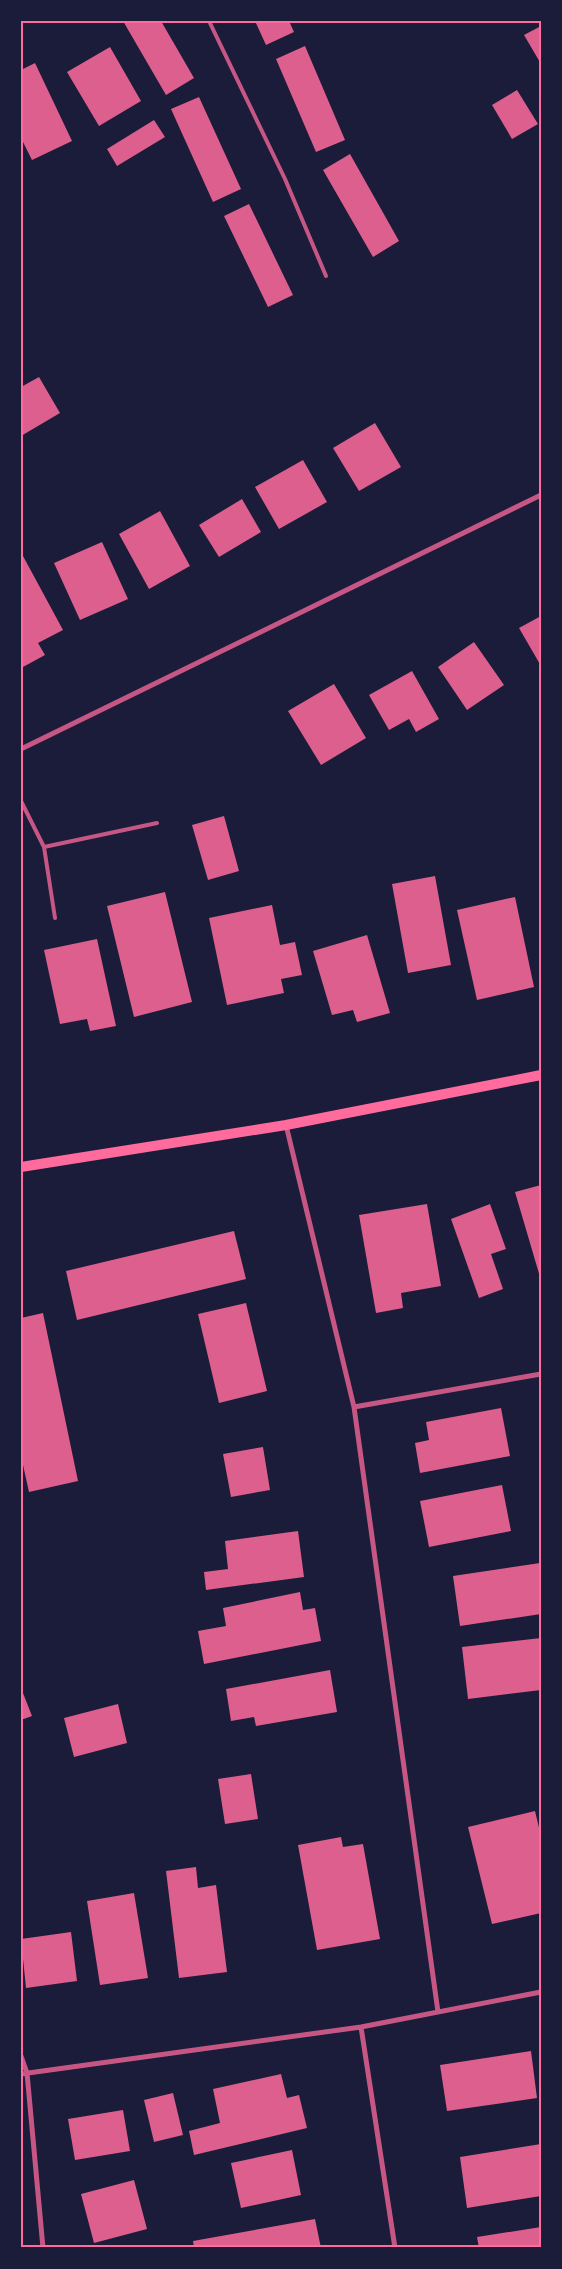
<svg xmlns="http://www.w3.org/2000/svg" width="562" height="2269" viewBox="0 0 562 2269" font-family="Lato,sans-serif">
<style>
.building{fill:#dd5f8e}
.lines{fill:none;stroke-linecap:round;stroke-linejoin:round}
.service{stroke:#c65784;stroke-width:4}
.minor{stroke:#c65784;stroke-width:5}
.secondary{stroke:#ff6b9d;stroke-width:10}
.neatline{fill:none;stroke:#ff6b9d;stroke-width:2}
</style>
<rect width="100%" height="100%" fill="#1b1b3a"/>
<path class="building" d="M123,21h38l33,57 -28,17z
M255,21h34l5,11 -28,13z
M541,26v38l-17,-29z
M305,46l40,94 -29,12 -40,-93z
M110,47l31,54 -42,25 -32,-54z
M35,63l37,78 -40,19 -11,-22v-68z
M517,90l21,34 -26,15 -20,-34z
M199,97l42,92 -28,13 -42,-93z
M154,120l11,17 -48,29 -10,-17z
M350,154l49,87 -26,16 -50,-87z
M249,204l44,91 -25,12 -44,-91z
M39,377l21,36 -39,23v-49z
M375,423l26,44 -42,24 -26,-43z
M303,460l24,42 -48,27 -24,-42z
M242,499l19,33 -42,25 -20,-32z
M160,511l30,55 -41,23 -30,-55z
M102,542l26,57 -48,21 -26,-57z
M23,556l40,74 -25,13 7,12 -22,12 -2,-3z
M541,616v50l-22,-38z
M474,642l30,43 -37,25 -29,-43z
M412,671l27,48 -23,13 -7,-13 -20,11 -20,-35z
M334,684l32,54 -45,27 -33,-54z
M224,816l15,55 -31,9 -16,-55z
M435,876l16,89 -43,8 -16,-89z
M165,892l27,110 -58,15 -27,-111z
M515,897l19,90 -57,13 -20,-90z
M272,905l8,40 15,-3 7,33 -21,4 3,14 -57,12 -18,-87z
M367,935l23,78 -33,9 -4,-12 -21,5 -19,-64z
M97,939l19,87 -26,5 -3,-12 -27,5 -16,-74z
M541,1185v92h-1l-25,-85z
M427,1204l14,82 -40,7 2,15 -27,5 -17,-98z
M490,1204l16,45 -15,5 12,35 -24,9 -28,-79z
M234,1231l12,48 -169,41 -11,-49z
M246,1303l21,88 -48,12 -21,-89z
M43,1313l35,168 -49,11 -8,-36v-138z
M501,1408l9,48 -90,17 -5,-30 14,-3 -3,-18z
M263,1447l7,43 -39,7 -8,-43z
M502,1485l9,46 -82,16 -9,-46z
M298,1531l6,46 -98,13 -2,-18 24,-3 -3,-28z
M540,1563l1,51 -81,12 -7,-50z
M300,1592l3,18 12,-2 6,33 -117,23 -6,-33 28,-5 -3,-18z
M541,1638v52l-73,9 -6,-52z
M330,1670l7,42 -81,14 -2,-9 -23,4 -5,-32z
M21,1688l11,28 -11,4z
M118,1704l9,39 -53,14 -10,-39z
M251,1774l7,45 -33,5 -7,-45z
M535,1811l6,25v77l-49,11 -24,-97z
M341,1837l2,10 20,-3 17,95 -63,11 -19,-105z
M196,1867l2,21 18,-3 11,87 -48,6 -13,-107z
M134,1893l14,85 -48,7 -13,-84z
M71,1932l6,49 -51,7 -5,-49z
M531,2051l6,47 -90,13 -7,-46z
M281,2074l6,24 12,-3 8,33 -113,27 -5,-24 31,-8 -7,-34z
M173,2093l10,42 -29,7 -10,-42z
M123,2110l7,41 -55,9 -7,-41z
M541,2144v52l-74,12 -7,-51z
M292,2150l9,45 -60,13 -10,-45z
M134,2180l13,49 -53,14 -13,-49z
M315,2219l6,29h-127l-1,-7z
M541,2227v21h-62l-2,-11z"/>
<g class="lines">
<path class="service" d="M209,21l76,158 41,97
M21,801l23,46 11,71
M44,847l113,-24"/>
<path class="minor" d="M21,749l520,-254
M286,1125l68,282 84,605
M354,1407l187,-33
M361,2027l34,221
M21,2056l6,17 16,175
M21,2074l340,-47 180,-35"/>
<path class="secondary" d="M21,1167l265,-42 255,-50"/>
</g>
<rect width="562" height="2269" fill="none" stroke="#1b1b3a" stroke-width="45"/>
<rect x="22" y="22" width="518" height="2224" class="neatline"/>
</svg>
